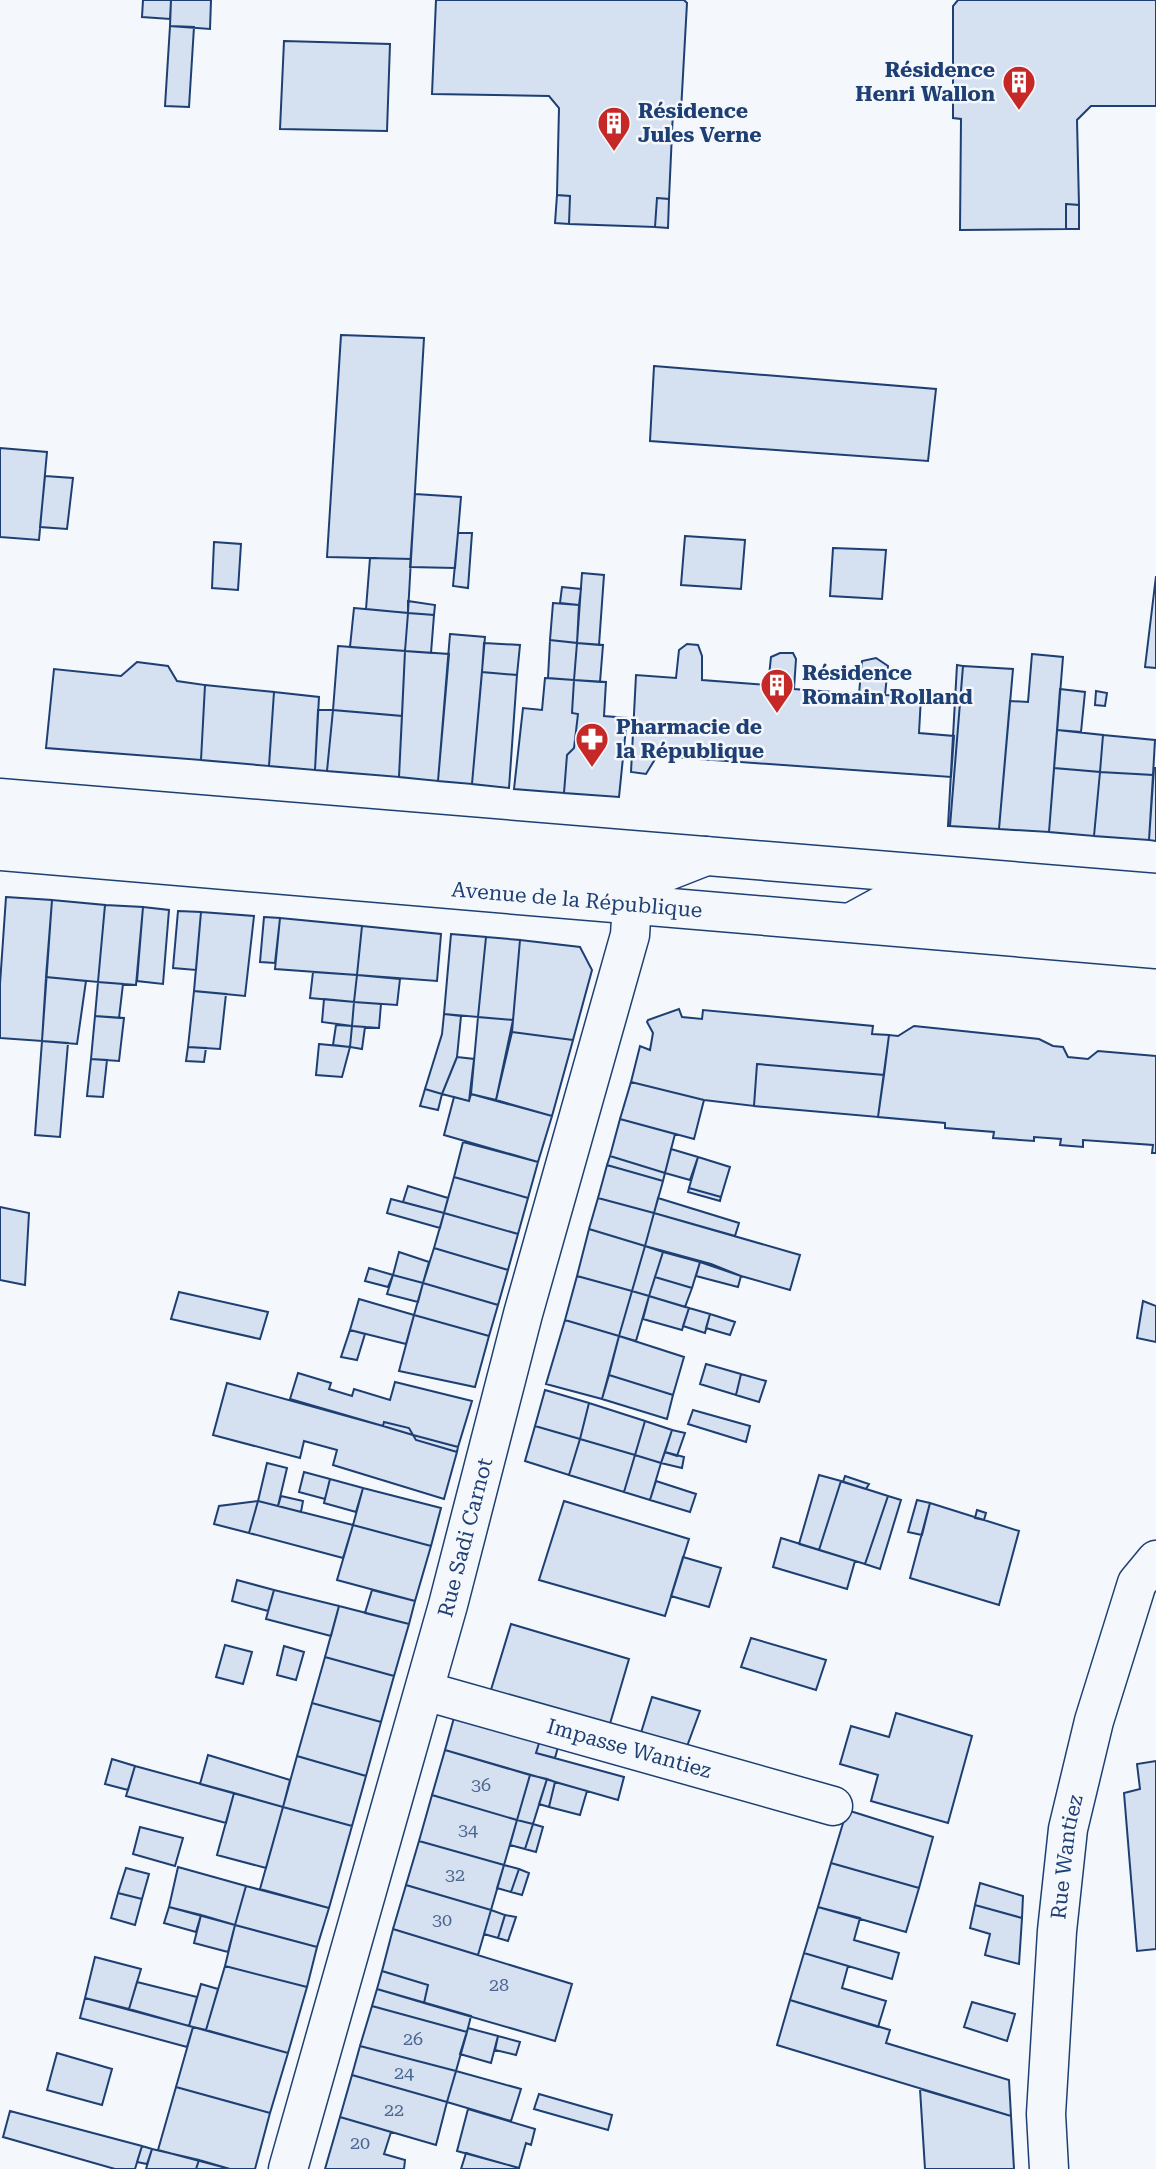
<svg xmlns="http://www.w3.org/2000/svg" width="1156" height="2169" viewBox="0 0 1156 2169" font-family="'Roboto Serif',serif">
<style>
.building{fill:#d5e0f0;stroke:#1d3f73;stroke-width:2}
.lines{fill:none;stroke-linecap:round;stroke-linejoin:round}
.minor-casing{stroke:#1d3f73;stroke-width:41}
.major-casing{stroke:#1d3f73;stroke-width:41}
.minor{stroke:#f4f7fb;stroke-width:38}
.major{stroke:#f4f7fb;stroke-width:38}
.labels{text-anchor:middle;stroke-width:5;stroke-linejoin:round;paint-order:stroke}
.number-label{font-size:18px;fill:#4b6792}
.poi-label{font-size:21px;font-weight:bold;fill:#1d3f73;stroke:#f4f7fb;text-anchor:start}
.street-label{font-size:21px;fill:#1d3f73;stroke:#f4f7fb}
</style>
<rect width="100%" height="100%" fill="#f4f7fb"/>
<path class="building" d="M143,0h28l-1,19 -28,-2z
M171,0h40l-1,29 -40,-3z
M436,0h248l3,3 -6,108h-8l-4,88 -12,-1 -2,29 -86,-3 1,-28 -13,-1 2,-87 -10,-12 -117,-2z
M958,0h198v106h-65l-14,14 2,85 -13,-1v25l-106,1 1,-111 -8,-1v-112z
M170,26l24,1 -5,80 -24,-1z
M284,41l106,3 -3,87 -107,-2z
M557,195l13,1 -1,28 -14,-1z
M657,198l12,1 -1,29 -13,-1z
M1066,204l13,1v24h-13z
M341,335l83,3 -13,221 -84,-2z
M654,366l282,23 -8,72 -278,-20z
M0,448l47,4 -8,88 -39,-3z
M45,476l28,2 -6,51 -27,-2z
M415,494l46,3 -6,71 -45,-1z
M458,533h14l-4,55 -15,-2z
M685,536l60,4 -4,49 -60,-4z
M214,542l27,2 -3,46 -26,-2z
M833,548l53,2 -4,49 -52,-3z
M370,558l41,1 -3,54 -42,-4z
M582,573l22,2 -5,70 -22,-2z
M1156,576v92l-11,-1z
M562,587l19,2 -2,16 -19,-2z
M408,601l27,4 -1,10 -26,-2z
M553,603l26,2 -2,38 -27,-3z
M354,608l54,5 -3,38 -55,-4z
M408,613l26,2 -3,38 -26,-2z
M450,634l35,3 -13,147 -34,-3z
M550,640l27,3 -3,37 -26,-2z
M484,643l36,2 -3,30 -35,-3z
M577,643l26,2 -3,37 -26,-2z
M687,644l11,1 4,11v24l66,5 3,-28 9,-4h13l3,6 -2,30 65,5 3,-33 14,-3 12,8 -3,29 36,2 -2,36 35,3 -3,41 -294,-21 -11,18 -15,-2 5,-97 40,3 3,-28z
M338,646l67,5 -3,65 -69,-6z
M405,651l44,3 -11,127 -39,-4z
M1032,654l31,3 -14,175 -50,-3 11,-128 18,1z
M137,662l31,4 9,15 28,4 -4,75 -155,-12 8,-79 67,7z
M957,665l6,1 -13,160h-2z
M963,666l50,3 -14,160 -49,-3z
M482,672l35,3 -8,113 -37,-4z
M545,678l29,2 -2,33 6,1 -4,34 -7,7 -3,38 -50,-4 9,-81 19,2z
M574,680l32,2 -2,34 23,2 -8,79 -55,-4 3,-38 7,-7 4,-34 -6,-1z
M205,685l69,7 -5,74 -68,-6z
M1060,689l25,3 -4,40 -24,-2z
M1096,691l11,2 -2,13 -10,-1z
M274,692l45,5 -4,73 -46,-4z
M318,710h15l-6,61 -12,-1z
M333,710l69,6 -3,61 -72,-6z
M1057,730l46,5 -3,37 -46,-4z
M1103,735l52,5 -2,35 -53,-3z
M1054,768l46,4 -6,64 -45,-4z
M1154,768h2v73l-7,-1z
M1100,772l53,3 -4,65 -55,-4z
M6,897l46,3 -10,141 -42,-3v-54z
M52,900l53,5 -7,77 -52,-5z
M105,905l38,2 -7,78 -38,-3z
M143,907l26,3 -6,74 -26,-3z
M178,911l23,1 -5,58 -23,-2z
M201,912l53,4 -9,80 -51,-5z
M264,917l16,1 -5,45 -15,-1z
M280,918l82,8 -5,49 -82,-6z
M362,926l79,8 -4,47 -80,-6z
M451,934l35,3 -8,80 -34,-3z
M486,937l34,3 -7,80 -35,-3z
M520,940l60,7 12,23 -19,70 -61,-8z
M313,972l44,3 -3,27 -44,-4z
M357,975l43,4 -3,26 -43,-3z
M46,977l40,4 -9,63 -35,-3z
M98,982l25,2 -4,34 -24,-2z
M194,991l32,3 -6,55 -32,-2z
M324,999l30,3 -2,24 -30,-4z
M354,1002l27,2 -2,24 -27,-2z
M679,1009l3,8 20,2 1,-9 170,16 -1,8 17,1 -5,40 -127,-11 -3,42 -50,-6 -73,-18 9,-36 10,4 3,-17 -6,-11 1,-2z
M444,1014l17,2 -4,41 -15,37 -17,-5 17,-55z
M95,1016l29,2 -5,43 -28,-2z
M478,1017l35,3 -17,80 -25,-6z
M336,1025l16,1 -2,21 -17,-2z
M352,1026l13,1 -3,22 -12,-2z
M914,1026l125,13 14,7 10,1 5,10 20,2 10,-8 58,5v97h-4l1,-8 -70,-5v7l-23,-2 1,-6 -27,-2v4l-41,-3 1,-6 -49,-4v-5l-67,-6 11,-82 9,1z
M512,1032l61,8 -21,76 -56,-16z
M42,1041l26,2 -8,94 -25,-2z
M319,1044l31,3 -8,30 -26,-2z
M188,1047l18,1 -2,14 -18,-1z
M457,1057l17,2 -5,42 -27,-7z
M91,1059l16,1 -4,37 -16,-1z
M757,1064l127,11 -6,42 -124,-11z
M631,1082l73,18 -10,39 -74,-20z
M425,1089l17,5 -4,16 -18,-4z
M471,1094l81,22 -14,46 -94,-27 10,-38 15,4z
M620,1119l55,15 -10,39 -55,-17z
M463,1142l75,20 -10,36 -74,-21z
M671,1149l27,8 -8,23 -25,-7z
M610,1156l55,17 -2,8 -56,-16z
M698,1157l32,10 -9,30 -32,-9z
M607,1165l56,16 -9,32 -56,-15z
M454,1177l74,21 -10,36 -74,-21z
M408,1186l40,12 -4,15 -41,-11z
M689,1188l32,9 -1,4 -32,-9z
M598,1198l56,15 -9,33 -56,-17z
M658,1198l81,25 -4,13 -81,-23z
M391,1199l53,14 -4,15 -53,-15z
M0,1207l29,6 -4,72 -25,-5z
M444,1213l74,21 -10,36 -74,-22z
M654,1213l146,42 -10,35 -49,-14 -30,-12 -66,-18z
M589,1229l56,17 -13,45 -55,-15z
M645,1246l18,6 -14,44 -17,-5z
M434,1248l74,22 -10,35 -75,-22z
M399,1252l30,10 -6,21 -30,-8z
M663,1252l37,10 -8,26 -37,-11z
M700,1262l41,14 -3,11 -42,-11z
M369,1268l24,7 -5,12 -23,-6z
M393,1275l30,8 -5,19 -31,-8z
M577,1276l55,15 -13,45 -54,-16z
M655,1277l37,11 -7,19 -36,-11z
M423,1283l75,22 -9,31 -75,-21z
M632,1291l17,5 -13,45 -17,-5z
M179,1292l89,20 -8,27 -89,-20z
M649,1296l40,12 -7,22 -39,-11z
M359,1299l55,16 -8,29 -56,-14z
M1143,1301l13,5v36l-19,-4z
M689,1308l21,6 -5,19 -22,-7z
M710,1314l25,8 -5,13 -24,-7z
M414,1315l75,21 -14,51 -76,-16z
M565,1320l54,16 -17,63 -56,-15z
M350,1330l15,4 -8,26 -16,-3z
M619,1336l65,21 -11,38 -64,-20z
M706,1364l35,10 -5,21 -36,-11z
M298,1373l33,10 -2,6 23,7 2,-7 36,11 5,-18 77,19 -14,46 -45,-12 -4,-7 -25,-6 -1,4 -93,-27z
M741,1374l25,7 -7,21 -23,-7z
M609,1375l64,20 -6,24 -65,-20z
M227,1383l156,43 30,9 3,5 41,12 -13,47 -111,-34 4,-15 -33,-9 -4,17 -87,-23z
M545,1390l44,13 -9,36 -45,-13z
M589,1403l56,18 -10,34 -55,-16z
M693,1410l57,16 -4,16 -58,-18z
M645,1421l27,9 -11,33 -26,-8z
M384,1422l25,6 4,7 -30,-9z
M535,1426l45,13 -11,36 -44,-14z
M672,1430l13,3 -8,23 -12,-4z
M413,1435l45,12 -1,5 -41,-12z
M580,1439l55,16 -11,37 -55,-17z
M665,1452l19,5 -2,11 -21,-5z
M635,1455l26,8 -11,37 -26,-8z
M267,1463l20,5 -9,38 -20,-5z
M304,1472l26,7 -5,20 -26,-7z
M819,1475l22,6 -22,69 -20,-6z
M845,1476l24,8 -3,5 -23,-7z
M330,1479l33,9 -7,24 -32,-9z
M656,1481l40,13 -6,18 -40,-12z
M841,1481l47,15 -23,68 -46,-14z
M363,1488l78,20 -10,38 -78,-21z
M281,1496l22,5 -2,11 -23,-6z
M888,1496l13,4 -21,69 -15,-5z
M917,1500l13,3 -8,32 -14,-3z
M258,1501l-9,32 -35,-9 5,-18z
M258,1501l95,24 -10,33 -94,-25z
M564,1501l125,38 -24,77 -126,-36z
M930,1503l89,28 -20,74 -89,-27z
M977,1510l9,3 -2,7 -9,-2z
M353,1525l78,21 -16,55 -78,-21z
M781,1538l74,23 -8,28 -74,-22z
M683,1557l38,11 -12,39 -38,-11z
M237,1580l37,10 -6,21 -36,-10z
M274,1590l65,16 -8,30 -65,-17z
M372,1590l43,11 -6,23 -44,-11z
M339,1606l70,18 -15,52 -69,-19z
M511,1624l118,35 -20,68 -119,-34z
M751,1638l75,22 -10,30 -75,-23z
M225,1645l27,7 -9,32 -27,-7z
M284,1646l20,6 -8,28 -19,-5z
M325,1657l69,19 -13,46 -69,-19z
M652,1697l48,14 -14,38 -46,-13z
M312,1703l69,19 -15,54 -69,-20z
M457,1707l86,23 -7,23 88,24 -6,23 -173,-50z
M896,1713l76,23 -24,87 -77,-22 7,-26 -38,-11 11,-38 38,11z
M543,1730l18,6 -6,22 -19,-5z
M445,1750l85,25 -13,45 -85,-25z
M208,1755l82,25 -7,27 -83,-23z
M297,1756l69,20 -14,50 -69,-19z
M112,1759l23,7 -7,24 -23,-6z
M1156,1761v188l-19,2 -13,-158 16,-4 -3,-25z
M135,1766l99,27 -8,30 -100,-27z
M530,1775l17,4 -14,45 -16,-4z
M547,1779l8,3 -6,25 -10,-3z
M555,1782l32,9 -7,24 -31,-8z
M234,1793l49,14 -17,61 -49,-13z
M432,1795l85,25 -13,45 -85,-24z
M283,1807l69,19 -23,82 -69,-19z
M847,1810l86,27 -14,51 -88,-25z
M517,1820l16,4 -8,25 -15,-4z
M533,1824l10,3 -7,25 -11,-3z
M140,1827l43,11 -8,28 -42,-12z
M419,1841l85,24 -13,45 -85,-25z
M831,1863l88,25 -13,44 -88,-25z
M504,1865l15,4 -8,23 -14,-4z
M178,1867l68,19 -11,39 -66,-18z
M126,1868l23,6 -7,25 -24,-6z
M519,1869l10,4 -7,22 -11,-3z
M980,1883l43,13 -1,22 -47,-13z
M406,1885l85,25 -13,45 -85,-26z
M246,1886l83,22 -12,39 -82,-22z
M118,1893l24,6 -7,26 -24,-7z
M975,1905l47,13 -3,46 -34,-9 5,-21 -20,-6z
M169,1907l32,8 -5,17 -32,-9z
M818,1907l42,11 -6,22 45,13 -7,26 -88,-26z
M491,1910l14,5 -7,23 -14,-4z
M201,1915l34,10 -7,27 -34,-9z
M505,1915l11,2 -8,24 -10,-3z
M235,1925l82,22 -10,40 -82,-21z
M393,1929l179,55 -17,57 -131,-38 4,-18 -46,-14z
M804,1953l44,13 -6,22 44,13 -8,26 -88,-27z
M95,1957l46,12 -12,40 -44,-11z
M225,1966l82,21 -19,66 -82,-23z
M382,1971l46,14 -4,18 -47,-14z
M137,1982l60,15 -8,29 -60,-17z
M201,1984l17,5 -12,41 -17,-4z
M377,1989l94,27 -4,16 -95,-26z
M85,1998l108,29 -6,20 -107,-29z
M790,2000l100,30 -4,13 123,37 2,36 -234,-71z
M972,2002l43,12 -8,27 -43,-14z
M372,2006l95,26 -11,39 -96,-25z
M193,2027l95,26 -18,60 -94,-26z
M468,2028l30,8 -7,27 -31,-9z
M498,2036l22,6 -4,13 -21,-5z
M360,2046l96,25 -9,31 -95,-27z
M57,2053l55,16 -10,36 -55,-15z
M456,2071l65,18 -10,32 -64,-19z
M352,2075l95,27 -11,43 -96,-28z
M176,2087l94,26 -15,56h-25l-72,-19z
M920,2089l91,27 3,53h-89z
M539,2094l73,21 -4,15 -74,-21z
M468,2109l67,20 -4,16 -5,-2 -7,25 -62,-17z
M10,2111l132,35 -7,23h-20l-112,-32z
M340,2117l51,15 -7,22 21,6 -1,9h-79z
M142,2146l10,3 -5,15 -10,-2z
M152,2149l47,11 -3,9h-50z
M466,2153l53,15v1h-58z
M199,2160l31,9h-34z"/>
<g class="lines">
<defs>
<g id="minor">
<path d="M0,824l650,54 56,-22"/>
<path d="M852,922l42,-23 262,23"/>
<path id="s1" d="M425,1691l408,115"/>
<path id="s2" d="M288,2169l160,-564 75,-291 107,-379 2,-31"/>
<path id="s3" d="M1049,2169l-3,-55 11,-183 11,-102 26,-108 43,-138 19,-23"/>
</g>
<g id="major">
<path d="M0,798l1156,95"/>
<path id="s4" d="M0,851l1156,98"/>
</g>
</defs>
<use href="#minor" class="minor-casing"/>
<use href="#major" class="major-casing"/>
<use href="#minor" class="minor"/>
<use href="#major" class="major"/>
</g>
<defs>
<symbol id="building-pin" viewBox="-11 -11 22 30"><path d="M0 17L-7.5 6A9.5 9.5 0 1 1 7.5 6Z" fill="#c62828" stroke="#f4f7fb"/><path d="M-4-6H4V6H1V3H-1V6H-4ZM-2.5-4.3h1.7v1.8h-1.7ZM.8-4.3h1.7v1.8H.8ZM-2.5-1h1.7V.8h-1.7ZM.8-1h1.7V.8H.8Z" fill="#fff"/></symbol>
<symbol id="pharmacy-pin" viewBox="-11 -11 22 30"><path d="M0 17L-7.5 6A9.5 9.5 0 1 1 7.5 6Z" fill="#c62828" stroke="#f4f7fb"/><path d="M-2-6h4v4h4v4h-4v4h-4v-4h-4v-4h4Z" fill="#fff"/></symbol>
</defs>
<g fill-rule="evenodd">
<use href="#building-pin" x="1000" y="63" width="38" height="52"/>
<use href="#building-pin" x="595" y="104" width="38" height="52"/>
<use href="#building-pin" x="758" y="666" width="38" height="52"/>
<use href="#pharmacy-pin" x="573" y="720" width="38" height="52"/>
</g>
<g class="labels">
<g class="number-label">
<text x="481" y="1791">36</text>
<text x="468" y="1836">34</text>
<text x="455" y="1881">32</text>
<text x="442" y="1926">30</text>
<text x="499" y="1991">28</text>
<text x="413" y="2045">26</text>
<text x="404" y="2079">24</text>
<text x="394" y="2116">22</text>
<text x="360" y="2149">20</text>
</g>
<g class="poi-label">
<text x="995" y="77" text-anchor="end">Résidence<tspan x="995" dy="24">Henri Wallon</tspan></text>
<text x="638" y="118">Résidence<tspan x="638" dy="24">Jules Verne</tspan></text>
<text x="802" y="680">Résidence<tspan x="802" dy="24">Romain Rolland</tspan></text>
<text x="616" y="734">Pharmacie de<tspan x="616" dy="24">la République</tspan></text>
</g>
<g class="street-label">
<text dy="7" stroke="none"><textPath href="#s4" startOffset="579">Avenue de la République</textPath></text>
<text dy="7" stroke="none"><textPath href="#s2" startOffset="656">Rue Sadi Carnot</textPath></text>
<text dy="7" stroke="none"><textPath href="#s1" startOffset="212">Impasse Wantiez</textPath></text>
<text dy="7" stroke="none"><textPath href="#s3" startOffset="313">Rue Wantiez</textPath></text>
</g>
</g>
</svg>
